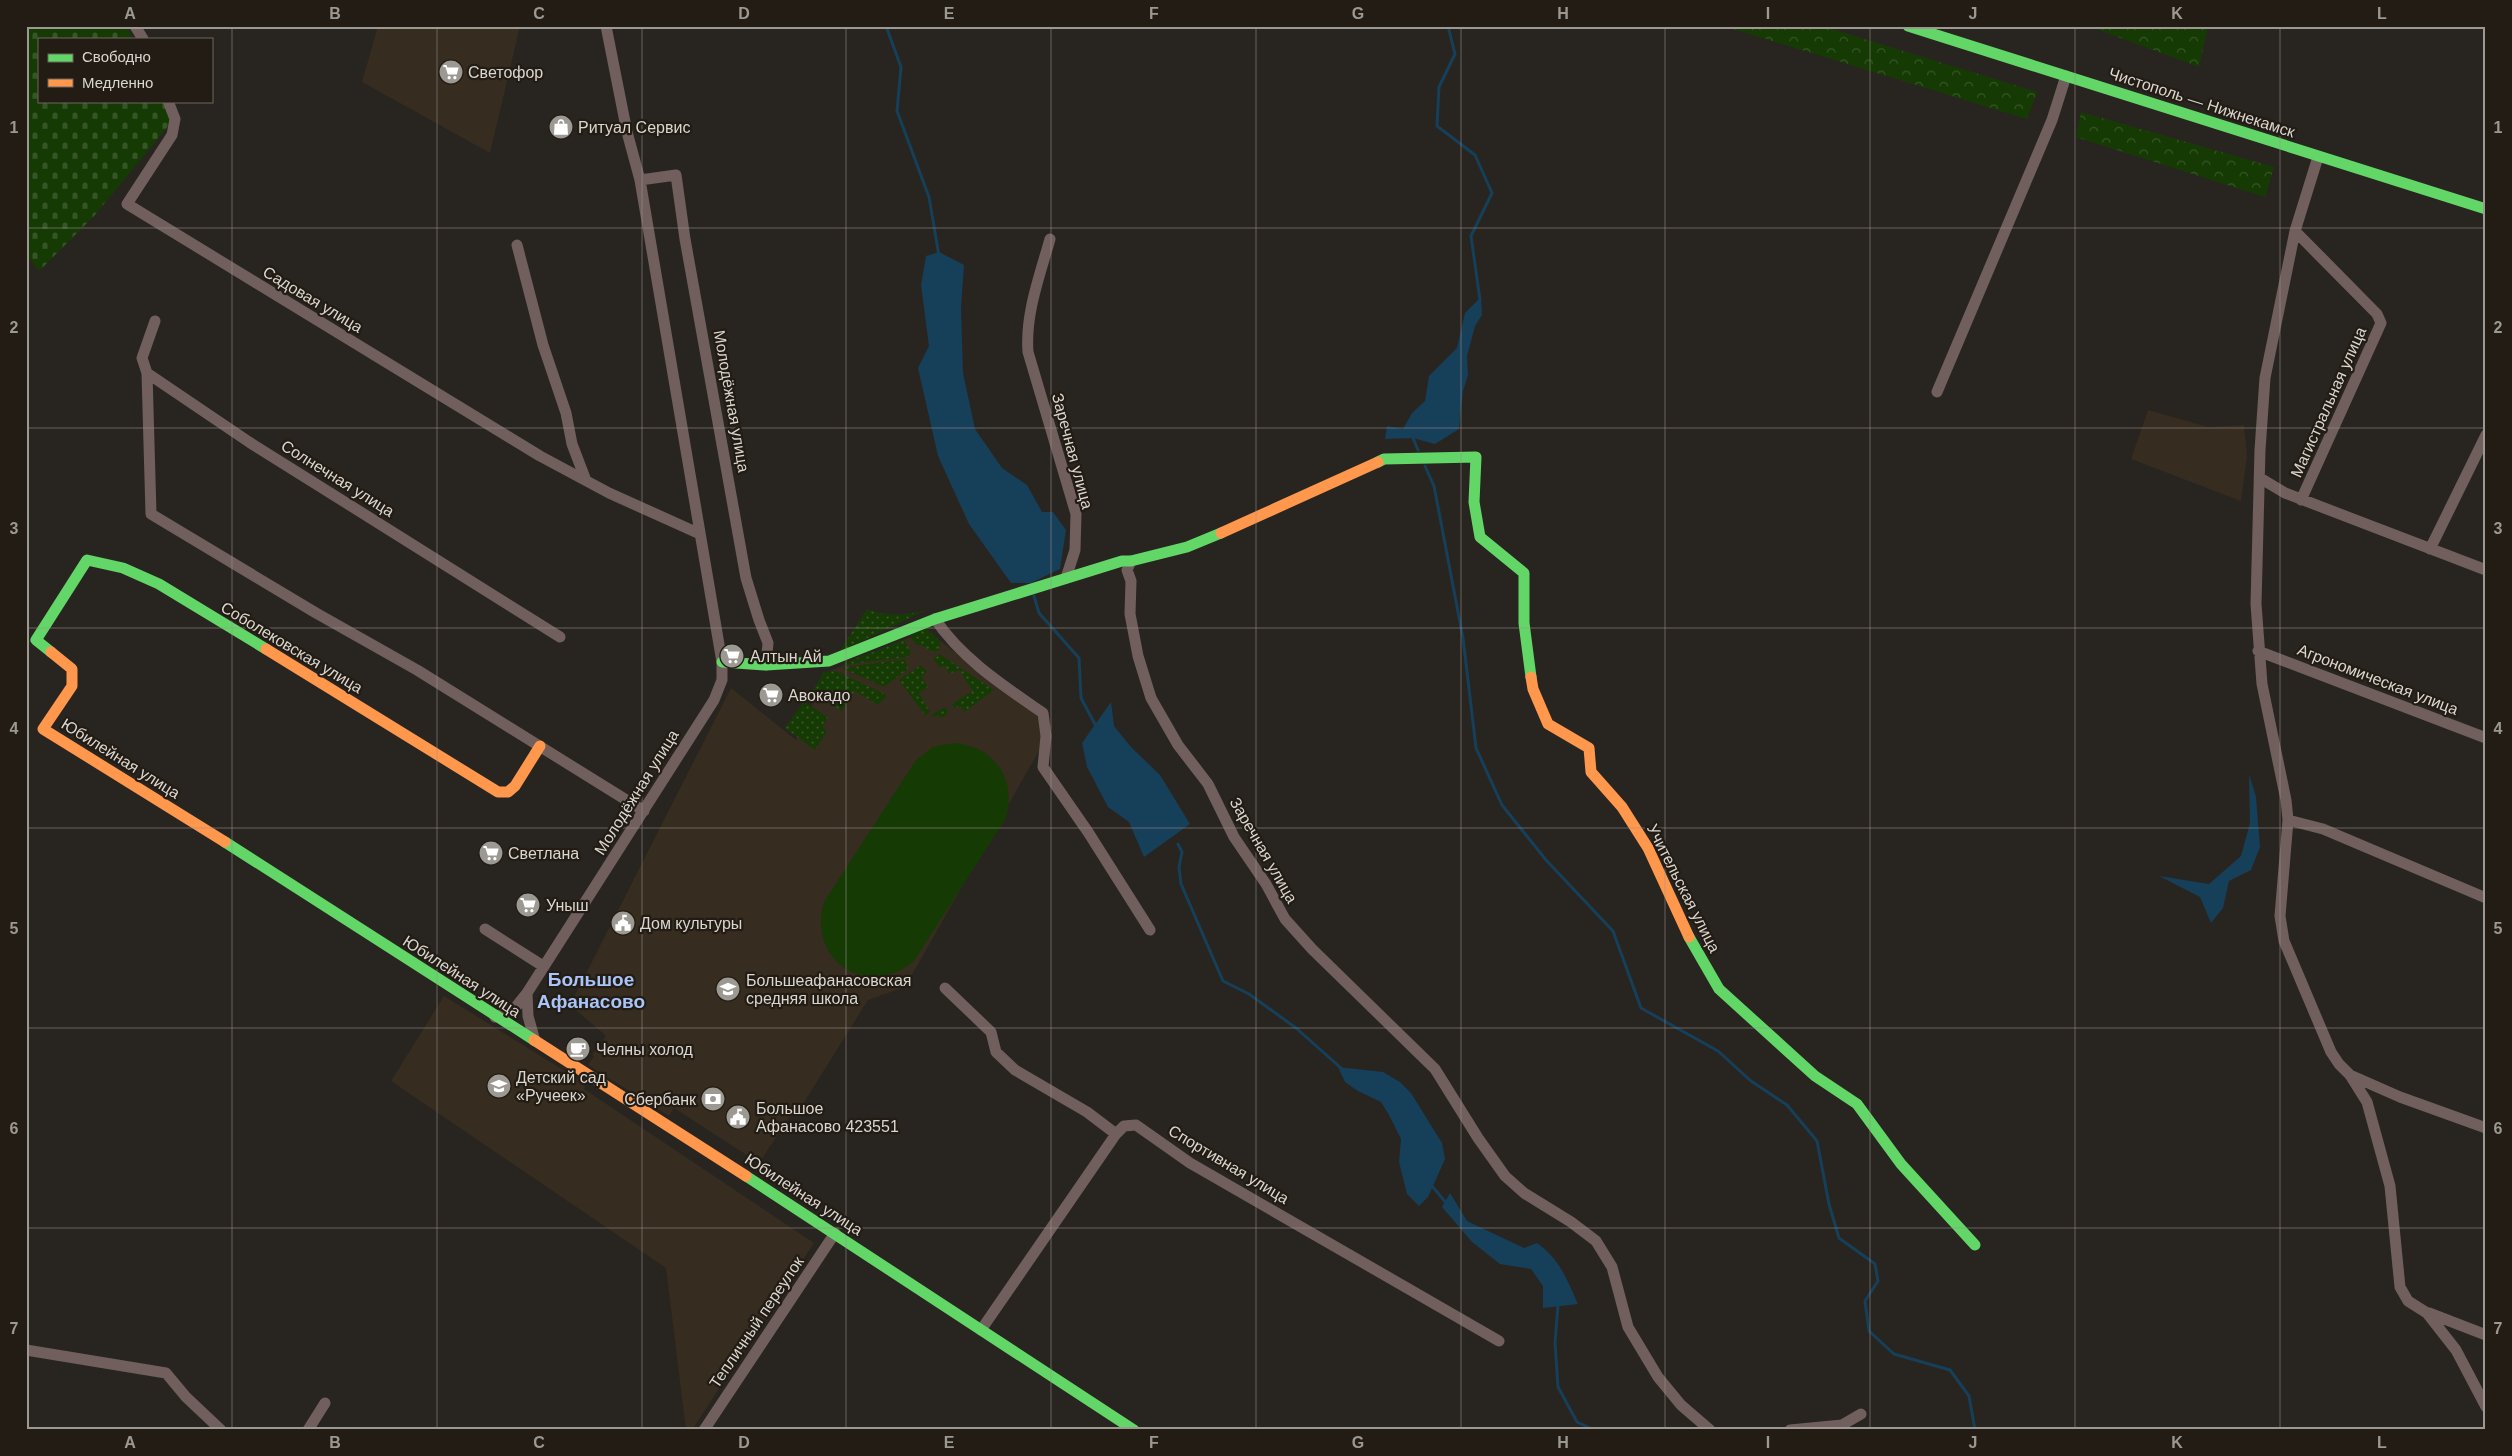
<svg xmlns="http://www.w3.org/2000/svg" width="2512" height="1456" viewBox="0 0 2512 1456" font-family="Arial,sans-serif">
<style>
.built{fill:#362c1f}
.grass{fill:url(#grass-dots)}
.forest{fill:url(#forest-crowns)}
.cemetery{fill:url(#cemetery-stones)}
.pitch{fill:#163a04}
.water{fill:#163f59}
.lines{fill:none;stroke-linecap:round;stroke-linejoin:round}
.stream{stroke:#163f59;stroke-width:3}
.street{stroke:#705f5c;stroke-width:11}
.fast{stroke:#63d668;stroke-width:11}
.slow{stroke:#ff974d;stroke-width:11}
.grid{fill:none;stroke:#9c9892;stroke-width:1;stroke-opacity:0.55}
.labels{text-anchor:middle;stroke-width:4.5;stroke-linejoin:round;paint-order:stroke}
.poi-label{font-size:16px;fill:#dad6d0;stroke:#221c14;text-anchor:start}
.street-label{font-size:16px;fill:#dad6d0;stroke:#221c14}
.quarter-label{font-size:19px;font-weight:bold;fill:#a9c4f9;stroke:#221c14}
.neatline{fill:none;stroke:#9c9892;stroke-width:2}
.grid-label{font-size:16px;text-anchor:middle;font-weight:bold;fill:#9c9892}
</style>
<defs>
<pattern id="grass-dots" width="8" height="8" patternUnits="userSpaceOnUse" patternTransform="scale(1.25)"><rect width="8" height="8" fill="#163a04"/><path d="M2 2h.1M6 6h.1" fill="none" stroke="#375628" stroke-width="1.8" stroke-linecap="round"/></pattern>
<pattern id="forest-crowns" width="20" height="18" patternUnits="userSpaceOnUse" patternTransform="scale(1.25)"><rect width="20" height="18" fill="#163a04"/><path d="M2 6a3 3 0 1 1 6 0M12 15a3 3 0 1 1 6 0" fill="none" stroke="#375628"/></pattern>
<pattern id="cemetery-stones" width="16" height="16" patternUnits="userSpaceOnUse" patternTransform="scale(1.25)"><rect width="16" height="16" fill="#163a04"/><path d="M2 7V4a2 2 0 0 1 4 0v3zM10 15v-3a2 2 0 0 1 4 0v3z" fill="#375628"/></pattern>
</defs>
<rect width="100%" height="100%" fill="#282520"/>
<path class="built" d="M378,26h142l-30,127 -128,-71z
M2148,410l60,17 36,-2 3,31 -6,45 -110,-42z
M926,630l127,96 -148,261 -37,13 -70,112 -4,-2 -35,53 -85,-55 -5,8 -81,-51 6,-9 -2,-1 14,-19 -36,-31 161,-317 65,52 32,-68z
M444,996l142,88 -2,5 230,154 -122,187h-6l-20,-162 -275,-187z"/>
<path class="grass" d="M867,609c18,8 41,6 59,1l-87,42z
M926,628l14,13 -1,9 -6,2 -12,-7h-5l-6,-9z
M904,640l7,12 -3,5 -65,8 1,-2z
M939,654l55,36 -30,22 -3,-6 -6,2 -3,-4 21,-13 -14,-21 -10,4 -4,-8 -5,1 -7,-8z
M905,659l3,10 -24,18 -42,-19z
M921,665l6,7 -6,4 7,11 -9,6 11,19 -5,3 -26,-35z
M830,671l8,1 49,23 -9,10 -23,-14 -13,20 -28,-17 -1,-4 11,-18z
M804,701l24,17 -6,9 5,4 -12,19 -30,-22z
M945,707l3,5 -4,5 -14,-1z"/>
<path class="forest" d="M1723,26h99l215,66 -10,27z
M2088,26h120l-9,41z
M2081,112l193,55 -9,30 -189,-60z"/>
<path class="cemetery" d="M26,26h101l6,13h-94v62h123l7,15v9l-75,91 -55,55 -13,-17z"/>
<path class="pitch" d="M954,743c40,3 63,36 52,75l-92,143c-47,39 -107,0 -90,-59l92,-142 17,-13z"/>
<path class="water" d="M939,252l25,13 -3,43 2,65 12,56 27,39 25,17 15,27h11l13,18 -6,39 -29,14h-20l-42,-59 -31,-68 -20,-88 11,-22 -8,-61 5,-29z
M1481,297l1,18 -7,11 -8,30 1,19 -5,16 -4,38 -24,15 -22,-6 -28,1 2,-13 16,3 9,-16 13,-12 4,-25 28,-28 8,-35z
M1111,702l3,24 17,21 29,28 30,49 -46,33 -15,-35 -21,-15 -21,-40 -5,-24z
M2249,774l7,23 4,50 -9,23 -22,11 -6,27 -12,15 -11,-26 -41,-21 50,8 32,-28 9,-33z
M1338,1067l45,5 17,10 11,11 31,50 3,16 -17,38 -9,9 -12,-12 -8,-32 2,-23 -12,-24 -8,-13 -23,-11 -13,-9z
M1450,1193l17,28 57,27 13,-5c23,16 30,37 41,61l-35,4v-22l-12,-17 -31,-5 -28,-22 -30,-35z"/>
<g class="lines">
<path class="stream" d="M886,26l15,41 -4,44 32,86 10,59
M1448,26l7,28 -16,33 -2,39 38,29 17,38 -21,43 9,64
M1415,436l-2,2 5,12
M1425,466l9,20 29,152 13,110 26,57 44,55 67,71 28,77 77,43 33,30 36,24 30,36 12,63 10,34 36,26 3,17 -13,20 4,30 25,23 56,16 19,26 6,34
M1034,596l5,17 40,45 2,40 16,30
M1178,844l4,8 -3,15 2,17 42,97 26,13 47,34 45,40
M1432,1186l15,18
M1558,1305l-3,38 3,44 19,35 17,8"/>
<path class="street" d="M135,26l8,13
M168,101l7,18 -3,16 -45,69 413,252 69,37 91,41
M2318,157l-23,74 -30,147 -5,72 -4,154 6,80 24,116 2,20 -8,96 4,25 47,111 8,12 11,11 17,27 23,84 10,101 8,14 19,12 29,37 30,57
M640,180l36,-5 9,64 61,339 13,42 9,23 -2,22
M2295,231l82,83 4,9 -80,177
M1050,239c-10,36 -25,75 -22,113l48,162 -1,36 -9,28
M517,245l26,100 23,68 6,31 13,34
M155,321l-13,37 5,15 4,141 165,99 101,57 227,141
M147,373l102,69 311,195
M1937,392l115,-272 14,-44
M2260,478l25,15 201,77
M2430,549l56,-114
M1131,561l-4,9 4,11 -1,33 8,42 13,42 27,47 30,39 26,53 32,47 19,35 27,30 123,120 43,69 27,38 19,17 47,29 25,19 16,26 16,60 30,50 23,28 29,25
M935,619c27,40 69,67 108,94l3,23 -3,31 45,65 62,98
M2258,651l228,87
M2288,820l35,9 163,69
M485,929l58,37
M945,988l46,44 5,20 19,18 72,42 29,22
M495,1017l20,-9 12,-15
M535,1041l-7,-25 -1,-23 187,-293 8,-20v-18l-82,-482 -13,-48 -21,-106
M2350,1075l50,22 86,31
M2429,1313l57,22
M981,1330l135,-196 8,-8 12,-1 54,38 309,178
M26,1350l140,23 20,24 35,33
M308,1430l17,-27
M704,1430l131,-197
M1790,1430l52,-5 19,-11"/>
<path class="fast" d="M1908,26l578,183
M1378,462l6,-3 92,-2 -2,45 6,35 44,36v50l7,54
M51,652l-15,-12 51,-80 36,8 36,16 107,65
M722,662l44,3 63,-4 106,-42 187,-58h9l56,-14 34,-14
M225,842l309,198
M1689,937l30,52 96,87 42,28 44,60 74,81
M746,1176l388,254"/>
<path class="slow" d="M1221,533l157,-71
M266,649l232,143h10l7,-6 25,-40
M51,652l21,17v17l-29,43 182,113
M1531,677l2,12 15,35 41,24 2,24 31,35 26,41 41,89
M534,1040l212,136"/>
</g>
<path class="grid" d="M232,26v1404M437,26v1404M642,26v1404M846,26v1404M1051,26v1404M1256,26v1404M1461,26v1404M1665,26v1404M1870,26v1404M2075,26v1404M2280,26v1404M26,228h2460M26,428h2460M26,628h2460M26,828h2460M26,1028h2460M26,1228h2460"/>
<defs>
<symbol id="supermarket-disc" viewBox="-11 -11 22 22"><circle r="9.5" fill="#9c9892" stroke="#221c14"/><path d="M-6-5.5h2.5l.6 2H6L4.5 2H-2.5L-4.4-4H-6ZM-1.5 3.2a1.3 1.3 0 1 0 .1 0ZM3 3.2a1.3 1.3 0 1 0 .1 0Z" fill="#fff"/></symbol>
<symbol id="shop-disc" viewBox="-11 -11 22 22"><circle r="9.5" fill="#9c9892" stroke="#221c14"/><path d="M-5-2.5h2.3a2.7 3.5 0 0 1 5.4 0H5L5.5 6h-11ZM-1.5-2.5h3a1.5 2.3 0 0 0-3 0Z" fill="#fff"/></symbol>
<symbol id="civic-disc" viewBox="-11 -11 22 22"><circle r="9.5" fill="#9c9892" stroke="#221c14"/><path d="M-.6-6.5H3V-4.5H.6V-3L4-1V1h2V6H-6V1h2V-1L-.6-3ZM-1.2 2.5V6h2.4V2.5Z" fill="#fff"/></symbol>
<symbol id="school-disc" viewBox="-11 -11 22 22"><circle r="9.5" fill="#9c9892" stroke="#221c14"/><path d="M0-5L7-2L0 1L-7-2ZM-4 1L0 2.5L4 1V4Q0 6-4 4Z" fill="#fff"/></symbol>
<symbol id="cafe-disc" viewBox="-11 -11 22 22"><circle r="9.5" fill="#9c9892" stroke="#221c14"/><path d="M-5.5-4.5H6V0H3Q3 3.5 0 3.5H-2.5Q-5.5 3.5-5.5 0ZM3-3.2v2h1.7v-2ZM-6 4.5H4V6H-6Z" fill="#fff"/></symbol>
<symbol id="bank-disc" viewBox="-11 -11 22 22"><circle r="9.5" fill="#9c9892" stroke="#221c14"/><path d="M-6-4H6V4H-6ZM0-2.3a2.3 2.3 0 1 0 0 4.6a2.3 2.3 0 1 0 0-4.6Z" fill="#fff"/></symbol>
</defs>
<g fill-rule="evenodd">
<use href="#supermarket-disc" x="437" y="58" width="28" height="28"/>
<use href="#shop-disc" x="547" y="113" width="28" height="28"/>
<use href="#supermarket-disc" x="718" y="642" width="28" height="28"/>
<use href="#supermarket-disc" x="757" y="681" width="28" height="28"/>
<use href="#supermarket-disc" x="477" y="839" width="28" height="28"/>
<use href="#supermarket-disc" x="514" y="891" width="28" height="28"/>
<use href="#civic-disc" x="609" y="909" width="28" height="28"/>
<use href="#school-disc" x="714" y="975" width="28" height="28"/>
<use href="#cafe-disc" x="564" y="1035" width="28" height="28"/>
<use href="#school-disc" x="485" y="1072" width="28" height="28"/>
<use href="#bank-disc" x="699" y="1085" width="28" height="28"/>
<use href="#civic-disc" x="724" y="1103" width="28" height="28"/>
</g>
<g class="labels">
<g class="poi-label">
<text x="468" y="78">Светофор</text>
<text x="578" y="133">Ритуал Сервис</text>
<text x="750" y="662">Алтын Ай</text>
<text x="788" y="701">Авокадо</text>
<text x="508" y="859">Светлана</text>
<text x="546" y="911">Уныш</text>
<text x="640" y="929">Дом культуры</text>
<text x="746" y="986">Большеафанасовская<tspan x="746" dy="18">средняя школа</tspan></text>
<text x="596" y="1055">Челны холод</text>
<text x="516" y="1083">Детский сад<tspan x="516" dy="18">«Ручеек»</tspan></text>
<text x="696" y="1105" text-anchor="end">Сбербанк</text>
<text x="756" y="1114">Большое<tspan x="756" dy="18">Афанасово 423551</tspan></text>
</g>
<g class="street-label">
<text transform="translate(2202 102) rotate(18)" y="6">Чистополь — Нижнекамск</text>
<text transform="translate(313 299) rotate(31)" y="6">Садовая улица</text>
<text transform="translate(732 401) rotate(80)" y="6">Молодёжная улица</text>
<text transform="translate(2328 402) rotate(-66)" y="6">Магистральная улица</text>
<text transform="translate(1073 451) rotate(75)" y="6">Заречная улица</text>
<text transform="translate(338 478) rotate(32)" y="6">Солнечная улица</text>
<text transform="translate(292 647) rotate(31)" y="6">Соболековская улица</text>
<text transform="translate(2378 679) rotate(21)" y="6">Агрономическая улица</text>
<text transform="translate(121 758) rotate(32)" y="6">Юбилейная улица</text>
<text transform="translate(636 792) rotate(-58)" y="6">Молодёжная улица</text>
<text transform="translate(1264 850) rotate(60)" y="6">Заречная улица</text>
<text transform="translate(1684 888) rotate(63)" y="6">Учительская улица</text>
<text transform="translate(462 976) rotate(33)" y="6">Юбилейная улица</text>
<text transform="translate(1229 1164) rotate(31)" y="6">Спортивная улица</text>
<text transform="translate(804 1194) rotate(33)" y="6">Юбилейная улица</text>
<text transform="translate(756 1322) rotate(-56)" y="6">Тепличный переулок</text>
</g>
<g class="quarter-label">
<text x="591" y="986">Большое<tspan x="591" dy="22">Афанасово</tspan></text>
</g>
</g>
<rect width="2512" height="1456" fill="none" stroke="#221c14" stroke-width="55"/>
<rect x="38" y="38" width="175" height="65" fill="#221c14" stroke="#6c665f"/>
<rect x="48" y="54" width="25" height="8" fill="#63d668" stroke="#6c665f"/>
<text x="82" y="62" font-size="15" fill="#dad6d0">Свободно</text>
<rect x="48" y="79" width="25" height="8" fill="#ff974d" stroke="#6c665f"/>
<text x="82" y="88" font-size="15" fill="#dad6d0">Медленно</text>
<rect x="28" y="28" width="2456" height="1400" class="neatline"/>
<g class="grid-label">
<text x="130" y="19">A</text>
<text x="335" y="19">B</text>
<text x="539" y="19">C</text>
<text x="744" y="19">D</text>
<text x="949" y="19">E</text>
<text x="1154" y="19">F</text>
<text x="1358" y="19">G</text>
<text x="1563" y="19">H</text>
<text x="1768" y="19">I</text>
<text x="1973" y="19">J</text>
<text x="2177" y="19">K</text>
<text x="2382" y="19">L</text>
<text x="14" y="133">1</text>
<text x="2498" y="133">1</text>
<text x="14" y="333">2</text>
<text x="2498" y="333">2</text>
<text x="14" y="534">3</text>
<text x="2498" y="534">3</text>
<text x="14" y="734">4</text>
<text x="2498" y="734">4</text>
<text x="14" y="934">5</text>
<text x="2498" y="934">5</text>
<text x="14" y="1134">6</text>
<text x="2498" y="1134">6</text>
<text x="14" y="1334">7</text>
<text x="2498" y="1334">7</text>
<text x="130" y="1448">A</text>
<text x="335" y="1448">B</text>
<text x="539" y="1448">C</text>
<text x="744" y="1448">D</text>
<text x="949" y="1448">E</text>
<text x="1154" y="1448">F</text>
<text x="1358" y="1448">G</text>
<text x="1563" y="1448">H</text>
<text x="1768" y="1448">I</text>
<text x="1973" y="1448">J</text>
<text x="2177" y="1448">K</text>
<text x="2382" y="1448">L</text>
</g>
</svg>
